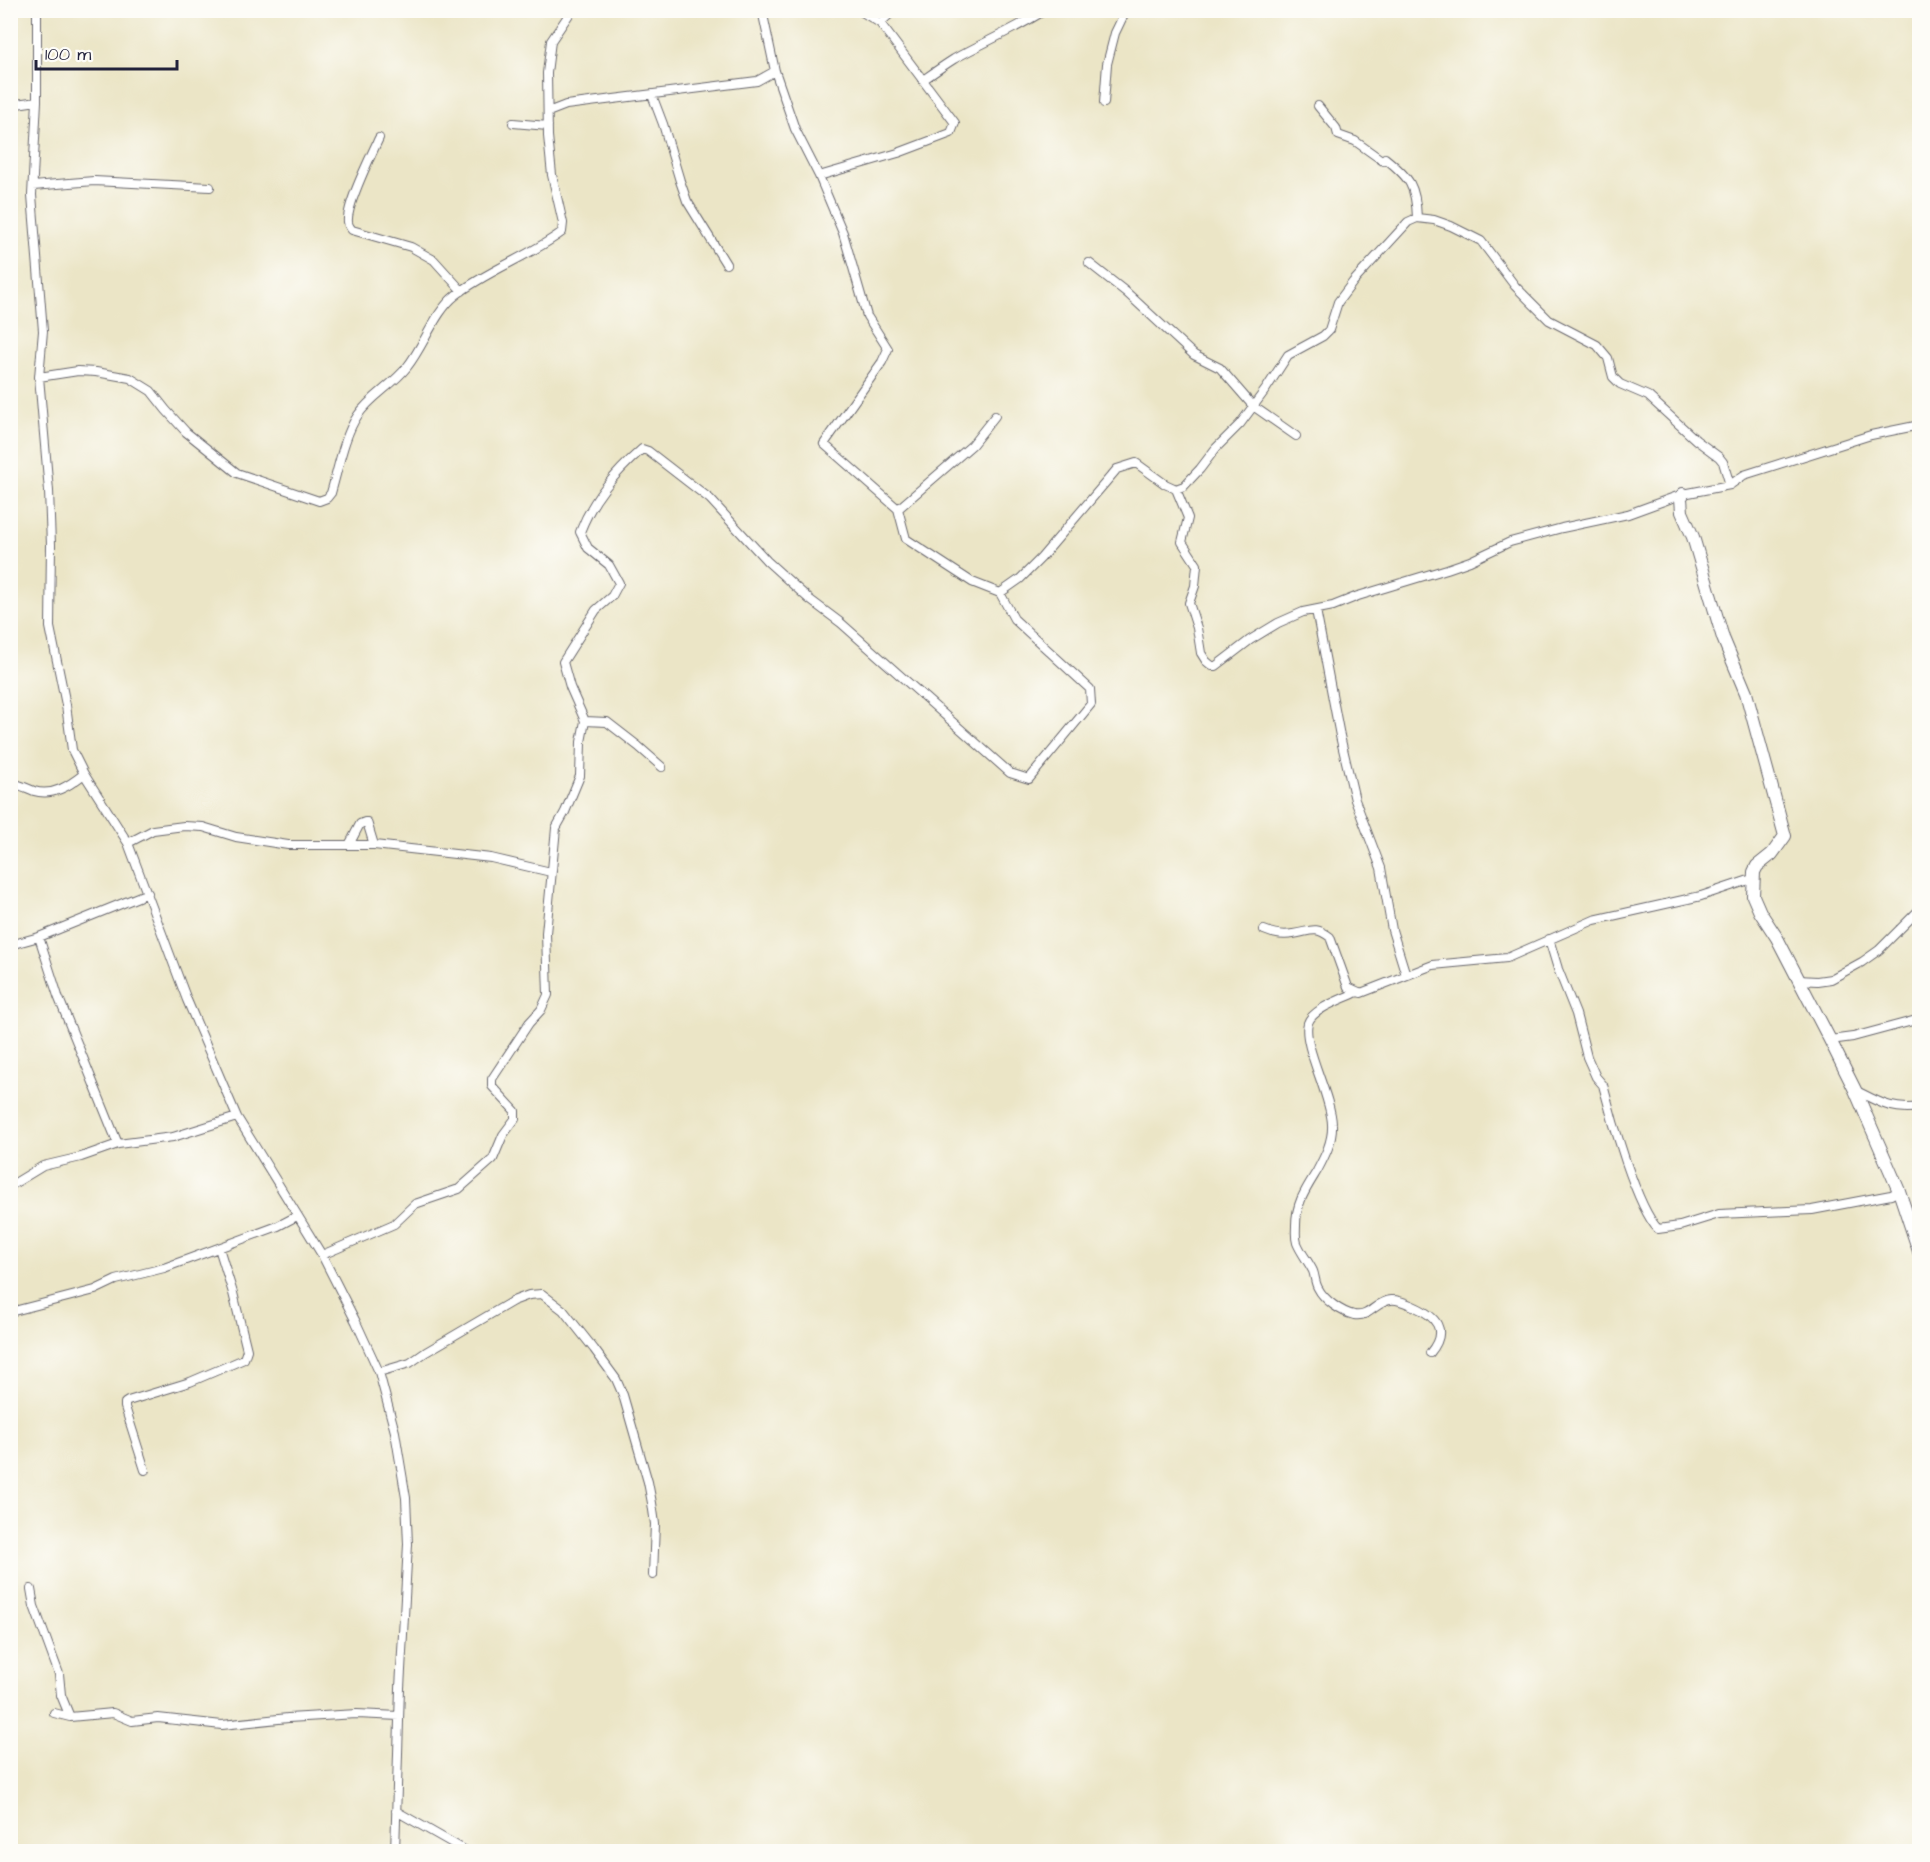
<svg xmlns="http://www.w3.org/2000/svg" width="1930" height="1862" viewBox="0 0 1930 1862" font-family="'Architects Daughter',sans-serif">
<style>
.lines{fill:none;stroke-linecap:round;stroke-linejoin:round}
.street-casing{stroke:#68666c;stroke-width:10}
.secondary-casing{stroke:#68666c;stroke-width:14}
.street{stroke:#fff;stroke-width:8}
.secondary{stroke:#fff;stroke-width:12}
</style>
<rect width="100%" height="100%" fill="#fdfcf7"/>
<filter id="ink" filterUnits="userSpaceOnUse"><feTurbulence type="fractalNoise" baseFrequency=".0167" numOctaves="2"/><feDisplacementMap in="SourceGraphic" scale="12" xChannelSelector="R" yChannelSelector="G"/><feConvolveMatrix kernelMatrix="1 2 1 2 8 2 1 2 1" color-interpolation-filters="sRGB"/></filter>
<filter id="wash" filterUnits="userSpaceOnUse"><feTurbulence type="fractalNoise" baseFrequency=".008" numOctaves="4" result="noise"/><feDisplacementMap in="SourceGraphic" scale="24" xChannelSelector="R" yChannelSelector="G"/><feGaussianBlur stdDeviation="1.35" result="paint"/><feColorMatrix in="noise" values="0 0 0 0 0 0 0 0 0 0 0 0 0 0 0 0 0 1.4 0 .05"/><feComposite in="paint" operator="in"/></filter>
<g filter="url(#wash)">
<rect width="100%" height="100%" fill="#ebe5c6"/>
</g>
<g filter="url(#ink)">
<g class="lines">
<defs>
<path id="street" d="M37,10v91l-5,94 11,136 -4,46 10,114 2,54 -1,82 16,78 6,45 12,24 44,69 59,157 50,117 85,138 34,67 23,50 16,60 11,66 2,46 -8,144 -5,164
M762,10l13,61 20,58 24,47 24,57 24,83 21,33 -6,13 -58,82 74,65 8,30 66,43 28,11 20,-14 21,-21 76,-89 19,-6 29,21 11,5 8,-3 16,-17 16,-21 24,-24 26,-35 22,-34 35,-19 6,-6 9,-28 15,-20 55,-60 9,-4 17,2 17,6 30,15 34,45 34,34 48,25 11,13 5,19 7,7 28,12 48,44 23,17 4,5 7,23
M880,23l14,-13
M923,80c10,-7 20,-14 31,-21 30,-17 62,-30 91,-49
M652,95l11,29 17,57 7,20 39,63
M1104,103l3,-39 8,-31 11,-23
M10,105l27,-4
M1318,106l18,22 2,7 17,6 28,20 2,-3c25,20 31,28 32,60
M548,112l18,-7 191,-24 18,-10
M513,123l35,3
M379,138c-8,18 -33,67 -31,84 0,4 2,5 4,8l59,17 23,13 28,31
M819,176l79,-23 53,-20 4,-10 -75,-100 -21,-13
M33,186l61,-5 116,6
M1089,263l37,29 68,63 26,13 33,38 43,30
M39,377l39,-6 18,1 34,6 21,13 15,19 20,22 51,41 82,28 8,-3 4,-5c7,-23 13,-58 27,-78 13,-19 35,-30 49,-48 17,-21 28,-56 49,-72 32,-25 74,-39 106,-63l1,-9 -11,-48 -4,-39 -1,-63 4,-32 21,-31
M1176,489l12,29 -6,24 15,23 -2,21 -6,17 8,25 4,25 5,8 6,5h4l34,-26 28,-17 25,-11 30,-6 25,-10 89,-27 23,-8 40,-19 52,-14 66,-14 55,-20 47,-9 14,-10 127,-40 49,-10
M898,509l74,-64 23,-29
M1316,610l24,126 15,64 26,68 11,62 14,45
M585,721l22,1 31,24 24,21
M10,783c9,1 16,5 24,8 19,6 36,-6 50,-17
M128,843l25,-13 31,-4 19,1 33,10 52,8h61l11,-21 5,-2h2l7,23 117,13 60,14
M349,845h25
M1264,930c9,4 18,6 29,4 17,-2 21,-9 37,3l18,50 13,6 72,-28 74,-7 87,-38 107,-24 51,-17
M39,937l19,59 60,148 55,-7 64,-20
M1549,939l9,30 18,45 11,43 9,20 7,8c8,32 34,123 55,144l22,-3 39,-12 93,-4 79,-15 8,-4
M10,945l29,-8 109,-44
M1798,980l19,1 14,-2 31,-17 17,-12 41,-41
M1357,992c-13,7 -44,16 -49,31 -6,22 23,72 24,101 1,17 -7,32 -15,47 -11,18 -21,32 -21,54 0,6 -1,12 1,18 4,10 11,18 16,28 2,5 2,12 5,17 6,12 23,24 36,27 16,3 22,-14 37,-15 7,-1 15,3 22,6 23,10 36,24 17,47
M1830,1040l23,-3 67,-18
M1855,1090c24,12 36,21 65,17
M10,1186l33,-20 38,-9 37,-13
M322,1255l72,-31 21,-20 44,-15 34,-30 10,-24 12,-16v-8l-23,-25v-7l37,-56 12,-13 7,-15 -2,-62 10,-105 9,-16 15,-36 1,-34 4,-21 -15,-34 -7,-25 33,-52 16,-14 7,-13 -10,-18 -21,-17 -8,-16c13,-34 35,-59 62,-83l6,2 62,48 57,62 42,38 32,24 169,150 19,6 62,-75 -1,-15 -76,-70 -14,-26
M10,1312l85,-22 21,-10 48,-12 114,-42 19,-10
M379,1372l31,-9 16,-11 87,-51 16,-6 13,-1 21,16 31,39 22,30 7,16 25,87 4,21 3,21 -2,51
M145,1470l-20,-63v-4l3,-2 62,-19 54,-23 3,-9 -14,-57 -14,-45
M31,1589l3,17 25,68 2,21 9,22
M54,1713l16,4 43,-4 19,8 26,-3 64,7 66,-7 69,-4 42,2
M396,1811l72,41"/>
<path id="secondary" d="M1683,494l-2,4 1,14 11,25 30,101 23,55 39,143 -13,18 -15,12 -3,6 -1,24 7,16 17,26 53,102 25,50 44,101 21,63"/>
</defs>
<use href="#street" class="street-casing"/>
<use href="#secondary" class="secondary-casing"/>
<use href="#street" class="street"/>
<use href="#secondary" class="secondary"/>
</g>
</g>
<rect width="1930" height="1862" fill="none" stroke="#fdfcf7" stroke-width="36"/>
<path d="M36 60v9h141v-9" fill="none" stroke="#22223b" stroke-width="3"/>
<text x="45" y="60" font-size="18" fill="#22223b" stroke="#fdfcf7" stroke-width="4.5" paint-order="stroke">100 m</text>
</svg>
